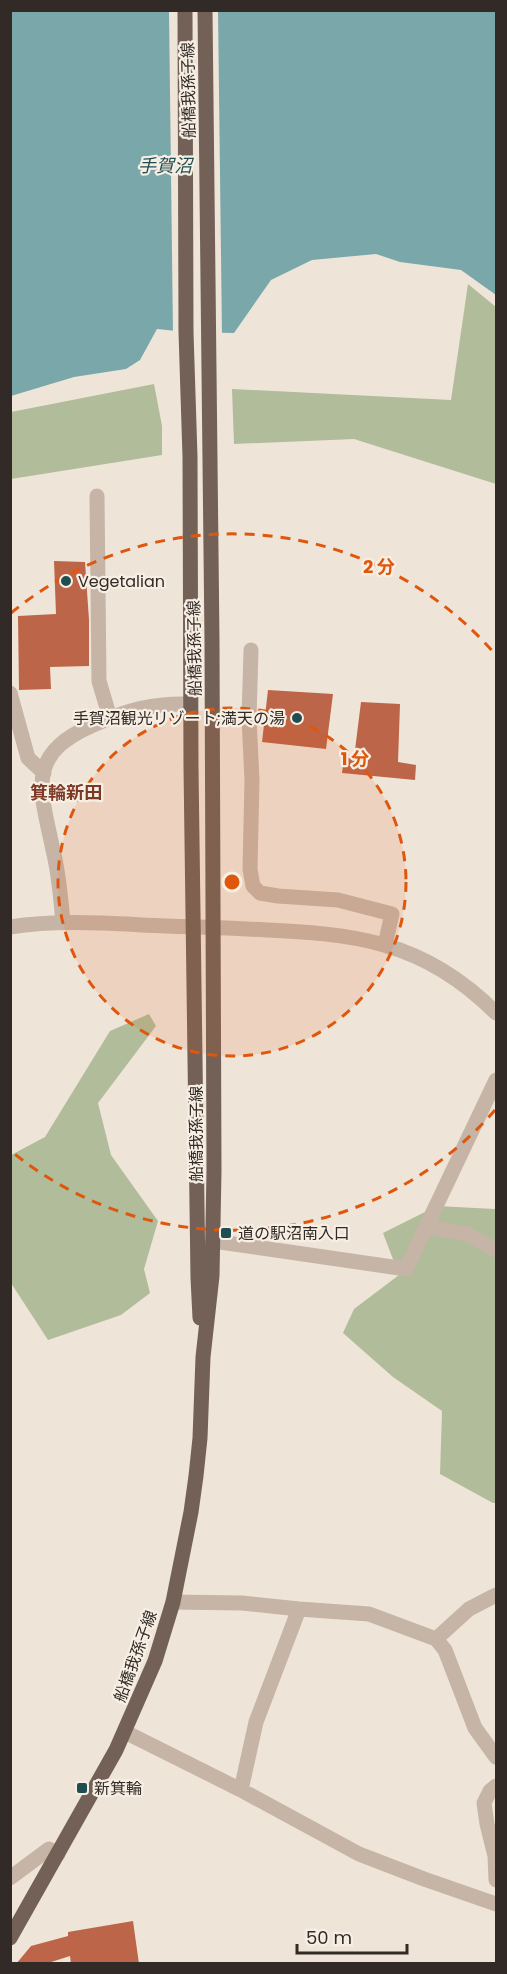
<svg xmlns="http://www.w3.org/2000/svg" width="507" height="1974" viewBox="0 0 507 1974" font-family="Poppins,'Noto Sans JP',sans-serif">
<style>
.green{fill:#b1bc9a}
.water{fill:#7aa7aa}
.pier{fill:#efe4d8}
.building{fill:#bd6548}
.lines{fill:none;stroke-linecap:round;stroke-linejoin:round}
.minor{stroke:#c6b4a6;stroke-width:15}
.major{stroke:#736158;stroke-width:15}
.ring{fill:none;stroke:#df570d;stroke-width:3;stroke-dasharray:10 8}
.poi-dot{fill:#1f4d50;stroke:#f7efe4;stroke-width:2}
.labels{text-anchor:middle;stroke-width:4.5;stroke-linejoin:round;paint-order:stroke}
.street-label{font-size:16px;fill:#322a26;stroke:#f7efe4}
.poi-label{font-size:16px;fill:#322a26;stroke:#f7efe4;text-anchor:start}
.water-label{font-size:18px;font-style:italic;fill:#1f4d50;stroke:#f7efe4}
.neighbourhood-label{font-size:18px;font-weight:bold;fill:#7b3a25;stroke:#f7efe4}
.centre{fill:#df570d;stroke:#f7efe4;stroke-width:3}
.ring-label{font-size:18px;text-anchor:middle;font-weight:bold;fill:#df570d;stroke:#f7efe4;stroke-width:4.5;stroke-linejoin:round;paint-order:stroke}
</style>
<rect width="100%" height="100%" fill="#efe4d8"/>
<path class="green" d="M468,284l28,23v177l-142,-45 -120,5 -2,-55 219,11z
M154,384l8,42v29l-151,24v-67z
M149,1014l7,12 -58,77 13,52 47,66 -14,48 6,24 -29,22 -73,25 -37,-57v-128l34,-18 65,-106z
M437,1206l58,3 1,2v292h-3l-53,-29 2,-63 -49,-34 -50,-44 11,-24 45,-34 -16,-42z"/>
<path class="water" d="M11,11h485v284l-35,-25 -61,-8 -24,-8 -64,6 -41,20 -37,53 -48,-1 -29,-3 -17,31 -14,9 -52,8 -63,19z"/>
<path class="pier" d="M169,11h49l4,325 -49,-2z"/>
<path class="building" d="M54,561l31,1 4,58v46l-39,1 1,22 -32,1 -1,-74 38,-2z
M268,690l65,4 -7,55 -64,-7z
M361,702l39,2 -2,58 18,3 -1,15 -73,-7 2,-15h10z
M133,1921l6,43h-68l-1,-8 -25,8h-29l15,-18 37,-10v-4z"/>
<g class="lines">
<path class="minor" d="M97,496l2,185 11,37
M251,650l-2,68 3,62 -2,89 3,17 7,7 18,3 60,4 54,14 -7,31
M10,693l18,65 16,15
M63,923c-2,-24 -4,-49 -10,-73 -12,-59 -29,-95 40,-125 35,-15 58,-22 97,-21
M10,927c52,-8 105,-3 156,-1 34,1 67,2 101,4 39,2 79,4 117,15 43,12 81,37 112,68
M426,1226l41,8 29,16
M213,1241l193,28 90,-189
M173,1602l69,1 57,6 70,5 67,25 9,11 30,78 21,29
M436,1639l33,-30 27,-14
M125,1732l116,58 118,64 65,25 72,25
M496,1786l-6,5 -6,12 3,21 8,32 1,24
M241,1790l15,-68 43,-113
M10,1878l39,-29 9,5"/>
<path class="major" d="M185,10l1,322 4,125 1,310 7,511 2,40
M10,1938l106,-188 39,-89 18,-59 18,-90 5,-36 4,-38 3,-81 9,-81 2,-105 -2,-530 -7,-631"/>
</g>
<circle cx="232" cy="882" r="174" fill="#df570d" fill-opacity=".12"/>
<g class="ring">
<circle cx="232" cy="882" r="174"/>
<path d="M495 1110A348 348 0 0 1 11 1151M11 613A348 348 0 0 1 495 654"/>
</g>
<g class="poi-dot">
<circle cx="66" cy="581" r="6"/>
<circle cx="297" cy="718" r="6"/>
<rect x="220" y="1227" width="12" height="12" rx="3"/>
<rect x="76" y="1782" width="12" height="12" rx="3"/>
</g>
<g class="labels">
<g class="street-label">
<text transform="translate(188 90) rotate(-91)" y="6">船橋我孫子線</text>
<text transform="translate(194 648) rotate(-91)" y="6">船橋我孫子線</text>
<text transform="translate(196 1134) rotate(-90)" y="6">船橋我孫子線</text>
<text transform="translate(135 1656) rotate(-70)" y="6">船橋我孫子線</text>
</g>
<g class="poi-label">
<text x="78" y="587">Vegetalian</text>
<text x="285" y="724" text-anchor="end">手賀沼観光リゾート;満天の湯</text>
<text x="238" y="1239">道の駅沼南入口</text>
<text x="94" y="1794">新箕輪</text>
</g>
<g class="water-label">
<text x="165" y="172">手賀沼</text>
</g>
<g class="neighbourhood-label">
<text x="66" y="799">箕輪新田</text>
</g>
</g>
<circle cx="232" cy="882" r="9" class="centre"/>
<g class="ring-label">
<text x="379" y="573">2 分</text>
<text x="355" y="765">1 分</text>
</g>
<rect width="507" height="1974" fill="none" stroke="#322a26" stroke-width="24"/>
<path d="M297 1944v9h110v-9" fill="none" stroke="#322a26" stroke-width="3"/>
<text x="306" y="1944" font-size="18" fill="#322a26" stroke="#f7efe4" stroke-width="4.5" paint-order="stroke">50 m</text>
</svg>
